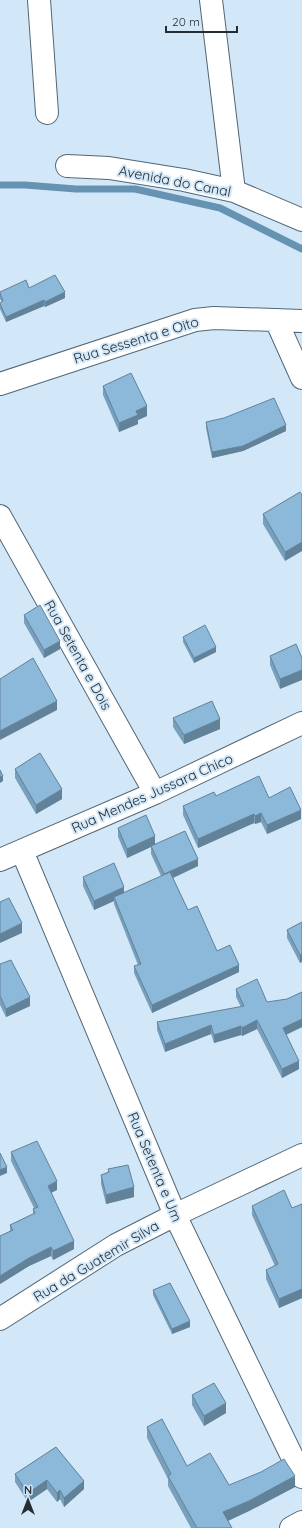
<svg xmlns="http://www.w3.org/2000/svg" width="302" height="1528" viewBox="0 0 302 1528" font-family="Quicksand,sans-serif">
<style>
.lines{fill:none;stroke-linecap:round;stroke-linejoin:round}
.stream{stroke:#6793b3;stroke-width:7}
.minor-casing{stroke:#536675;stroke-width:24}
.minor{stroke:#fff;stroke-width:22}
.wall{fill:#789fbb}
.shaded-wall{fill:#628299}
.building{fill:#8cb9da;stroke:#628299}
.labels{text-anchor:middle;stroke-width:4;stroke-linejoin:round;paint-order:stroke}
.street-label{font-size:14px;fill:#252d34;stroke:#d2e8f9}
</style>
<rect width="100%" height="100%" fill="#d2e8f9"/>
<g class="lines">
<path class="stream" d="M0,185h25l51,4h59l85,19 82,41"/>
<defs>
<path id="minor" d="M39,0l8,113
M211,0l23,191
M67,166l42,2 75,12 50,11 68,29
M276,320l26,58
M0,384l195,-64 19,-2 88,3
M0,516l155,277
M22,851l153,364 127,262
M0,860l155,-67 147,-70
M0,1319l116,-74 59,-30 127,-60
M291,1528l11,-6"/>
</defs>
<use href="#minor" class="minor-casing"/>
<use href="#minor" class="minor"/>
</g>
<path class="wall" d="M29,288l36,10 -20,9 -1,-1 -38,16 -6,-13v-6l2,-1 -2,-3v-7z
M103,386l44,30 -9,4v4l-19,8 -16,-37z
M206,422l80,9 -43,20 -31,7 -6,-30z
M300,492l-15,69 -22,-37v-10z
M24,615l36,34 -16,9 -20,-35z
M183,637l33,15 -22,11 -11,-21z
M296,644l-16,45 -10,-24v-9z
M173,718l47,11 -36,15 -11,-17z
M15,769l47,30 -26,15 -21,-36z
M216,796l53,2 32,21 -34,15 -6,-12 -6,2 -1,-1 -56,25 -15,-33v-9z
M118,828l37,17 43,21 -25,12 15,32 29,41 22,21 -87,41 -18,-40v-7l4,-1 -24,-61v-3l-20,9 -11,-24v-9l41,16 37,-17 -10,-22v-7l-24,11 -9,-21z
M302,922l-2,41 -13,-25v-8z
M0,964l30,42 -24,11 -6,-12z
M236,989l31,13 35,25 -16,8 13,34 -17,9 -25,-49 -15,7 -1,-1 -27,8 -3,-9 -46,18 -8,-22v-8l84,-15 -5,-10z
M11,1152l46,38 -6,3 23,56 -21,11 -2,-4 -22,10 -29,18v-48l10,-5v-6l23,-11v-5l1,-1 -23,-47z
M108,1169l26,28 -28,7 -5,-20v-9l7,-2z
M302,1204v94l-23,10 -13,-29v-9l9,-4 -23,-51v-9l40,2z
M153,1290l37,37 -18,7 -19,-39z
M192,1395l34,18 -22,13 -12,-21z
M147,1427l40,39 42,19 66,2 -46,24 -21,10 4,7h-41l-23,-42v-7l-21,-41z
M56,1447l28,42 -20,18 -4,-8 -3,3 -10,-13 -19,13 -13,-20v-8z"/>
<path class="shaded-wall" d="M65,292v6l-20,9v-5z
M44,300v6l-38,16v-5z
M147,406v10l-9,4v4l-19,8v-9l17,-12z
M286,425v6l-43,20 -31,7v-6z
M302,542v9l-17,10v-9z
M60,641v8l-16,9v-8z
M216,647v5l-22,11v-5z
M302,670v10l-22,9v-10z
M57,701v9l-57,30v-9z
M220,719v10l-36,15v-9z
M3,776v5l-3,2v-6z
M62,789v10l-26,15v-9z
M301,810v9l-34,15v-9z
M261,813v9l-6,2v-8z
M254,814v9l-56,25v-9z
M155,836v9l-28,13v-9z
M198,859v7l-34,16v-8z
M124,887v10h-10v4l-20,9v-9z
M22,923v10l-22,10v-9z
M302,954v8l-2,1v-8z
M239,965v7l-87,41v-8z
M30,997v9l-24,11v-8z
M302,1019v8l-19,9v-8z
M257,1020v9l-15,7v-8z
M211,1025v9l-46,18v-8z
M241,1026v9l-27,8v-8z
M299,1061v8l-17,9v-9z
M7,1167v6l-7,3v-6z
M57,1181v9l-9,4v-8z
M134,1187v10l-28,7v-9z
M74,1241v8l-21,11v-9z
M51,1247v9l-22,10 -29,18v-8l29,-18z
M302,1289v9l-23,10v-9z
M190,1321v6l-18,7v-5z
M226,1403v10l-22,13v-10z
M295,1476v11l-46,24 -26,12v-11z
M47,1480v9l-19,13v-9z
M84,1481v8l-20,18v-9z
M60,1490v9l-3,3v-9z"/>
<path class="building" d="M55,275l10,17 -20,10 -1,-2 -38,17 -6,-13v-1l3,-2 -3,-8v-1l26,-12 3,8z
M131,373l16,33 -11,5 2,4 -19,8 -16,-37z
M274,398l12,27 -43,21 -31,6 -6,-30 18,-4z
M300,492l2,3v47l-17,10 -22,-38z
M40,605l20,36 -16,9 -20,-35z
M205,625l11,22 -22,11 -11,-21z
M296,644l6,14v12l-22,9 -10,-23z
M33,658l24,43 -57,30v-52z
M212,701l8,18 -36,16 -11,-17z
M40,753l22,36 -26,16 -21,-36z
M0,770l3,6 -3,1z
M259,776l10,22 21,-11 11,23 -34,15 -6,-12 -6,3 -1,-2 -56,25 -15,-33 31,-14 2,4z
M146,815l9,21 -28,13 -9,-21z
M185,831l13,28 -34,15 -13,-28z
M114,863l10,24 -30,14 -11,-24z
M170,872l18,38 9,-4 20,45 13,-6 9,20 -87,40 -18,-39 7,-2 -27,-67z
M9,898l13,25 -22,11v-32z
M302,922v32l-2,1 -13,-25z
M11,960l19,37 -24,12 -6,-13v-32z
M257,979l10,23 20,-3 15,-7v27l-19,9 16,33 -17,8 -25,-49 -15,8 -1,-2 -27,9 -3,-10 -46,19 -8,-22 87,-16 -8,-17z
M37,1141l20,40 -9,5 26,55 -21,10 -2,-4 -22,11 -29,18v-40l13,-6 -3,-5 25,-12 -2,-4 5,-2 -27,-55z
M0,1153l7,14 -7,3z
M128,1165l6,22 -28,8 -5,-20 8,-3 -1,-3z
M284,1190l8,18 10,-4v85l-23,10 -13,-29 12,-6 -26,-58z
M170,1283l20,38 -18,8 -19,-39z
M214,1383l12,20 -22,13 -12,-21z
M162,1419l25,47 23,-13 19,32 32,-13 23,-13 11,17 -46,25 -26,11 9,16h-35l-29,-52 3,-2 -24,-47z
M56,1447l28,34 -20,17 -4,-8 -3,3 -10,-13 -19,13 -13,-19z"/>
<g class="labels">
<g class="street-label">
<text transform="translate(175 181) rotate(11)" y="5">Avenida do Canal</text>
<text transform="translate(136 340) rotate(-17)" y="5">Rua Sessenta e Oito</text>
<text transform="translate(78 655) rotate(61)" y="5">Rua Setenta e Dois</text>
<text transform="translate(152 793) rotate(-24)" y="5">Rua Mendes Jussara Chico</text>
<text transform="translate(155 1167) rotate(67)" y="5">Rua Setenta e Um</text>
<text transform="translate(96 1261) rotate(-31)" y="5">Rua da Guatemir Silva</text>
</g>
</g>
<g transform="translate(28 1500)" stroke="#d2e8f9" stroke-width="3" paint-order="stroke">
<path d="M0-3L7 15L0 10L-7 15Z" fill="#252d34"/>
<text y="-6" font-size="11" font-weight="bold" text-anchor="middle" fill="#252d34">N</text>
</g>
<path d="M166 26v6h71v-6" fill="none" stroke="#252d34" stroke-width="2"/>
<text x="172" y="26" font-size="12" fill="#252d34" stroke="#d2e8f9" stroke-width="3" paint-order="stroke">20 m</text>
</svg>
